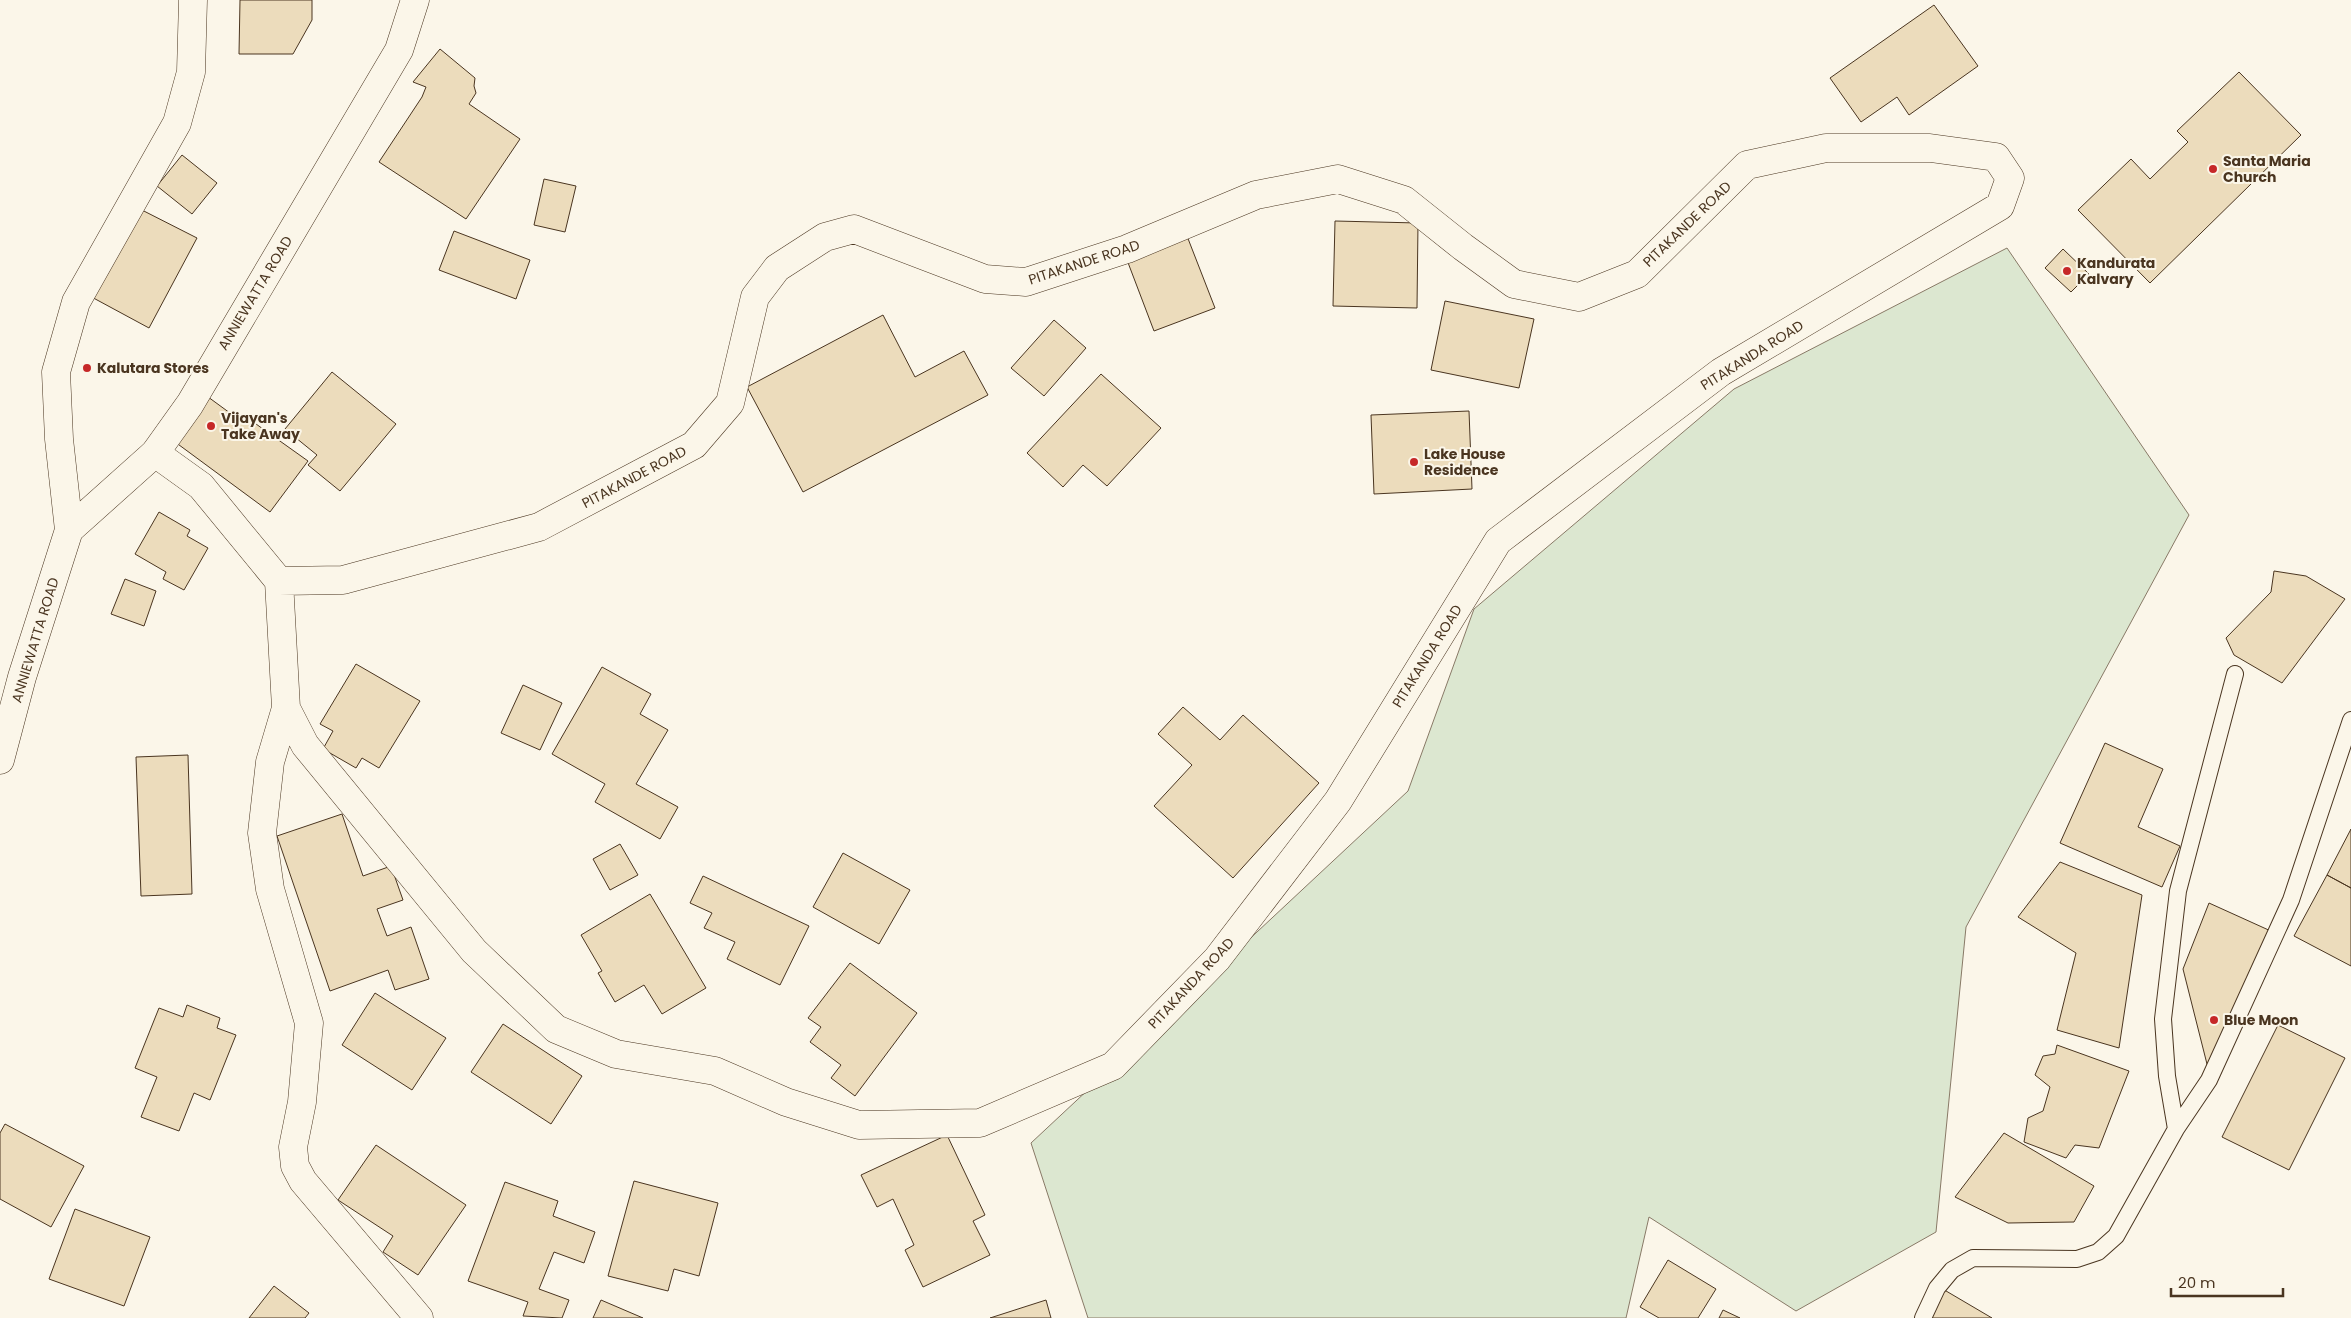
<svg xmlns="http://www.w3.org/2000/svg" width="2351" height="1318" viewBox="0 0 2351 1318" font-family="Poppins,sans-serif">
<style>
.green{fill:#dce7d0;stroke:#887966}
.building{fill:#ecdcbc;stroke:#4a3520}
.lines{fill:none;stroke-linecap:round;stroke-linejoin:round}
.service-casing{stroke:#4a3520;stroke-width:18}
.minor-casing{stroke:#4a3520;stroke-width:29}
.tertiary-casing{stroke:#4a3520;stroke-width:29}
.service{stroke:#fbf6e9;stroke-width:16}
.minor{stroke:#fbf6e9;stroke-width:28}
.tertiary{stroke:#fbf6e9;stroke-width:28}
.poi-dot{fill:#c62828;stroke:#fbf6e9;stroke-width:2}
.labels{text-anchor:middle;stroke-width:4;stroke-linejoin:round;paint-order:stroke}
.poi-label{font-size:14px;font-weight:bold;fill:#4a3520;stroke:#fbf6e9;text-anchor:start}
.street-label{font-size:14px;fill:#4a3520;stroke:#fbf6e9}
</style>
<rect width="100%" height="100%" fill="#fbf6e9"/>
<path class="green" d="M2007,248l182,267 -223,412 -30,305 -140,79 -147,-94 -23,101h-538l-57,-175 377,-352 66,-182 260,-220z"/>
<path class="building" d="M240,0h72v20l-19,34h-54z
M1934,5l44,61 -69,49 -12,-18 -36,25 -31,-44z
M440,49l35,29 -1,8 2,7 -7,11 51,35 -54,80 -87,-57 43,-65 4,-10 -13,-5z
M2239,72l62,63 -151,148 -72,-73 53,-51 19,20 38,-37 -11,-11z
M182,155l35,28 -25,31 -35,-28z
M544,179l32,7 -11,46 -31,-7z
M134,206l63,32 -48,90 -63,-34z
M1335,221l83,2 -1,85 -84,-2z
M454,231l76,29 -14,39 -77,-29z
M1187,236l28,72 -61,23 -27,-71z
M2063,249l26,25 -18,18 -26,-24z
M1445,301l89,18 -15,69 -88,-18z
M883,315l32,62 49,-26 24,44 -185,97 -56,-105z
M1054,320l32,28 -42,48 -33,-28z
M332,372l64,52 -56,67 -32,-26 9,-10 -32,-26z
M1101,374l60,54 -54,58 -24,-21 -20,22 -36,-34z
M204,394l41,30 4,-5 59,42 -38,51 -99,-73z
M1469,411l3,78 -98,5 -3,-79z
M159,512l31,18 -3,6 21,12 -24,42 -21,-11 3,-7 -31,-18z
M2274,571l32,5 39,23 -63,84 -48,-28 -8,-17 45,-46z
M125,579l31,12 -12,35 -33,-12z
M356,664l64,37 -41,67 -17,-10 -6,10 -33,-19 10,-18 -13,-7z
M602,667l49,27 -11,20 28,16 -32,54 42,23 -18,32 -65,-37 10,-18 -53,-30z
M523,685l39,18 -22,47 -39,-17z
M1183,707l37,33 23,-25 76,68 -86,95 -79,-72 38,-41 -34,-31z
M2105,743l58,26 -25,58 42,19 -18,41 -102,-44z
M188,755l4,139 -51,2 -5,-139z
M342,814l21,62 28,-10 12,34 -26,9 10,27 24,-9 18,52 -34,11 -7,-20 -58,21 -53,-155z
M2351,829v59l-24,-13z
M620,844l18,31 -28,15 -17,-31z
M843,853l67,37 -31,54 -66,-37z
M2060,862l82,33 -23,153 -62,-18 19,-77 -58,-36z
M2327,875l24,13v78l-57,-30z
M703,876l106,50 -29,59 -53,-26 8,-17 -31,-14 8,-15 -22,-10z
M650,894l56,94 -44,26 -18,-29 -29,17 -17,-29 4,-2 -21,-36z
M2209,903l64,29 -64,140 -26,-103z
M850,963l67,50 -62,83 -24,-18 10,-13 -31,-23 11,-15 -13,-9z
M375,993l71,45 -34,52 -70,-45z
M187,1005l33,13 -3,10 19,7 -26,65 -16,-7 -15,38 -38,-14 16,-40 -22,-9 24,-60 24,9z
M503,1024l79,52 -31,48 -80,-52z
M2278,1025l67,33 -56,112 -67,-33z
M2057,1045l72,26 -30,77 -24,-3 -9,13 -42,-16 4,-24 15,-7 7,-24 -15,-12 8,-19 12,-2z
M5,1124l79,42 -33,61 -51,-28v-66z
M2004,1133l90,53 -20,36 -66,1 -53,-26z
M947,1135l38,80 -12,6 17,34 -67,32 -18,-37 9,-5 -21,-46 -16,8 -16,-32z
M376,1145l90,60 -48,70 -35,-23 10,-16 -55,-36z
M634,1181l84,22 -19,73 -25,-7 -6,22 -60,-15z
M505,1182l53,19 -5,15 42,16 -11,31 -30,-11 -15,37 30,11 -7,18 -39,-2 5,-14 -60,-21z
M75,1209l75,28 -26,69 -75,-27z
M1668,1260l48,29 -18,29h-39l-19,-11z
M274,1286l35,27 -4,5h-56z
M1941,1288l51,30h-67z
M601,1300l42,18h-50z
M1046,1300l5,18h-61z
M1723,1310l17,8h-21z"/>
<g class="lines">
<defs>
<path id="service" d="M2176,1129l-9,-53 -4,-57 15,-128 57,-217
M1923,1318l14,-30 15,-18 21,-12 104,1 21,-7 18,-16 60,-107 33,-49 82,-180 60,-180"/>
<path id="minor" d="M155,453l46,33 78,95 7,127 -16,54 -8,71 8,56 39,134 -7,79 -9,45 2,19 8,15 116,137
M279,581l64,-1 196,-53 155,-82 36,-42 25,-106 22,-29 48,-31 29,-8 131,50 41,3 101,-33 129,-54 82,-16 66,21 59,47 51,37 65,13 58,-23 110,-109 79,-17h104l66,9 14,21 -10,28 -279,166 -223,169 -160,260 -121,158 -104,107 -133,57 -121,2 -73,-23 -71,-31 -99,-17 -60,-25 -82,-78 -169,-206 -19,-37"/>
<path id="tertiary" d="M69,530l-10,-91 -3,-67 20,-70 101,-179 14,-51 2,-72
M0,760l22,-83 47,-147 86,-77 35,-49 209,-354 16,-50"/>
</defs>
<use href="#service" class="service-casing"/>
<use href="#minor" class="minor-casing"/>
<use href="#tertiary" class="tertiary-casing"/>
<use href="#service" class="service"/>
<use href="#minor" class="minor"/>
<use href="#tertiary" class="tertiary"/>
</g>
<g class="poi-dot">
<circle cx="2213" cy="169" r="5"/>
<circle cx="2067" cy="271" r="5"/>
<circle cx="87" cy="368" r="5"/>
<circle cx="211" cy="426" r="5"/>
<circle cx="1414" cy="462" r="5"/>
<circle cx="2214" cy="1020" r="5"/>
</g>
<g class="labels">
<g class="poi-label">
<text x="2223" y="166">Santa Maria<tspan x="2223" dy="16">Church</tspan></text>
<text x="2077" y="268">Kandurata<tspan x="2077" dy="16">Kalvary</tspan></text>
<text x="97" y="373">Kalutara Stores</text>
<text x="221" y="423">Vijayan's<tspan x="221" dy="16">Take Away</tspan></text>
<text x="1424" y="459">Lake House<tspan x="1424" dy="16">Residence</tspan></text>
<text x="2224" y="1025">Blue Moon</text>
</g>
<g class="street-label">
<text transform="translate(1687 224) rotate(-44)" y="5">PITAKANDE ROAD</text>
<text transform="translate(1084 262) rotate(-18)" y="5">PITAKANDE ROAD</text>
<text transform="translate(255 293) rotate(-59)" y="5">ANNIEWATTA ROAD</text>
<text transform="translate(1752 355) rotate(-32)" y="5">PITAKANDA ROAD</text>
<text transform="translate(634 477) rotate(-28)" y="5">PITAKANDE ROAD</text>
<text transform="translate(35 640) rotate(-73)" y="5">ANNIEWATTA ROAD</text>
<text transform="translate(1427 656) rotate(-58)" y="5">PITAKANDA ROAD</text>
<text transform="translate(1191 983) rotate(-47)" y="5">PITAKANDA ROAD</text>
</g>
</g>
<path d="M2171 1288v8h112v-8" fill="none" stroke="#4a3520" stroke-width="2.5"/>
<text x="2178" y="1288" font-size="15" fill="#4a3520" stroke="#fbf6e9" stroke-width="4" paint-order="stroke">20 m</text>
</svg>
